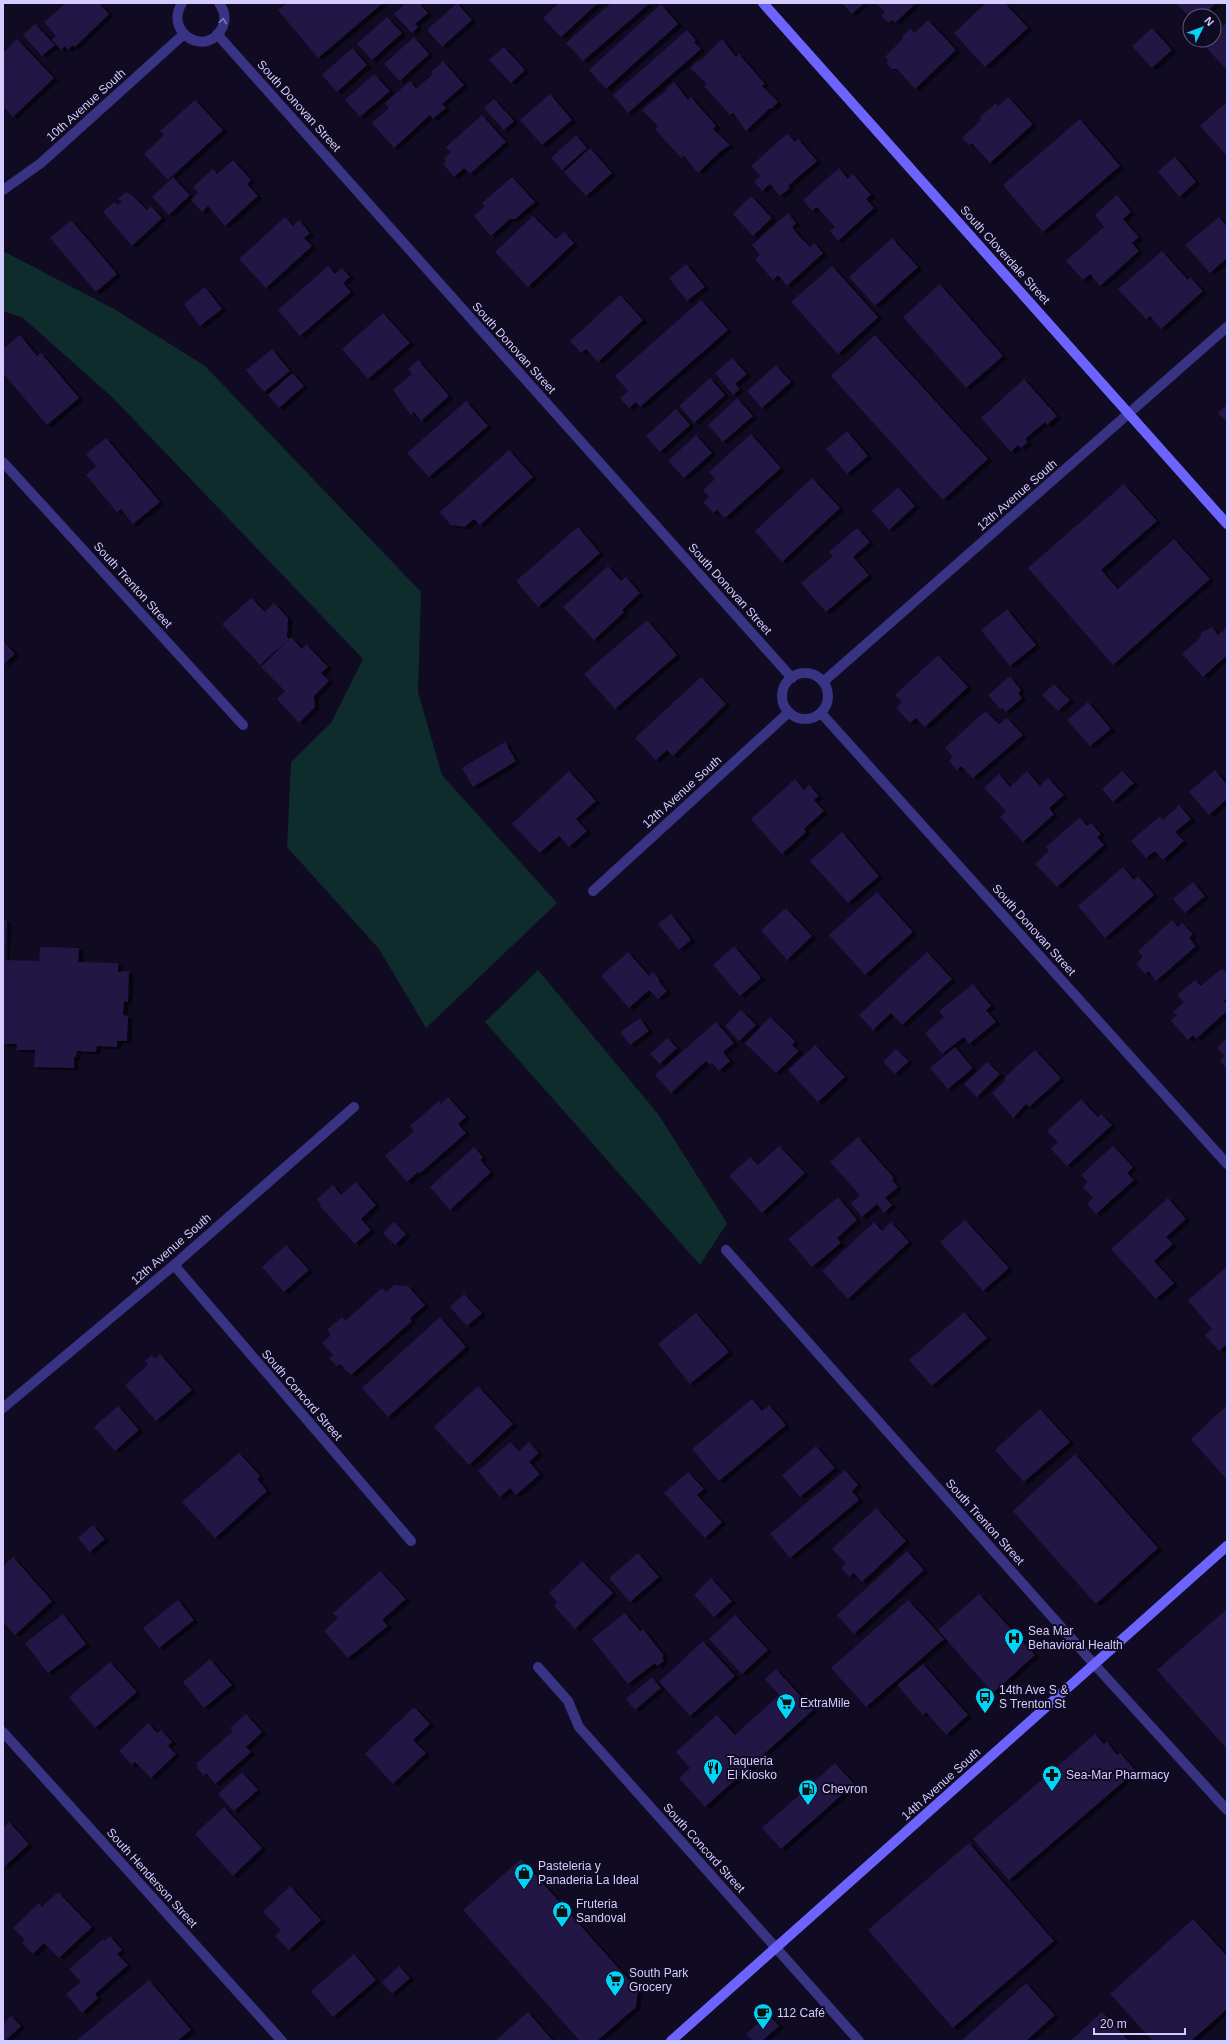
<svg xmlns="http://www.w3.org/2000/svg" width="1230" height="2044" viewBox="0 0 1230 2044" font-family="Arial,sans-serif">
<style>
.green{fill:#0e2c2c}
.building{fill:#211644;filter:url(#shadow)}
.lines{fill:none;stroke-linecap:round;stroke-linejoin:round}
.minor{stroke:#393384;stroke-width:10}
.secondary{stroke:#6d63ff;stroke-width:10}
.oneway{stroke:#7f78bb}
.labels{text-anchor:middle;stroke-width:4;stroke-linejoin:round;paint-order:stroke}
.street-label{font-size:12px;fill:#d4ccff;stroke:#100b22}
.poi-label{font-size:12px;fill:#d4ccff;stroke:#100b22;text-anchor:start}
</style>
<defs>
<filter id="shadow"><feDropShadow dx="4.5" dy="2.5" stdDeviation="0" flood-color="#0009"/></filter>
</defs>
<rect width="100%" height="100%" fill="#100b22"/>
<path class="green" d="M3,251l111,58 91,57 216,226 -3,100 24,83 115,128 -131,125 -47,-79 -92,-102 4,-85 40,-39 32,-64 -250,-261 -90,-80 -20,-7z
M538,970l120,144 69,109 -27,42 -215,-243z"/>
<path class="building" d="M66,3h33l10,11 -34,33 -2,-2 -5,5 -3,-4 -4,4 -9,-10 4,-4 -12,-14z
M287,3h96l-65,55 -40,-48z
M406,3h13l9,10 -13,11 3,3 -6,6 -18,-19z
M457,3l15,17 -30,27 -15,-17z
M559,3h39l-37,34 -18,-19z
M611,3h39l-67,58 -17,-18z
M842,3h22l-12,11z
M876,3h40l-21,20 -3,-3 -3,3 -8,-7 4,-4z
M986,3h19l23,25 -43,39 -31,-34z
M1176,3h40l-13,13 -13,1z
M661,4l17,20 -72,65 -17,-19z
M387,17l15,16 -30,27 -15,-16z
M928,20l28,30 -41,39 -18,-20h-5l-5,-5 1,-4 -3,-3 18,-18 -1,-2 8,-8 5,4z
M1227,22v46l-1,1 -22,-24 4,-5h6v-5z
M35,24l20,21 -13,11 -19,-21z
M1152,28l20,22 -20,18 -20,-22z
M687,30l9,10 -2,2 7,7 -73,64 -15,-18z
M414,37l15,17 -29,27 -16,-17z
M17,39l37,39 -41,39 -10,-11v-53z
M722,39l14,18 3,-3 26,30 -3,2 16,16 -7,7 -1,-1 -24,23 -13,-18 -3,2 -26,-29 3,-2 -17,-16 8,-7 1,1z
M504,47l21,23 -14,13 -22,-23z
M352,48l15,17 -30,27 -15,-17z
M443,61l21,24 -22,19 4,4 -13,11 -3,-4 -36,33 -22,-25 17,-15 -4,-5 25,-22 6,8 17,-15 -2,-2z
M374,74l16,17 -30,26 -15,-17z
M674,82l14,18 3,-3 25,29 -3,3 17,16 -9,6 -23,22 -14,-17 -3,2 -26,-29 3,-3 -16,-16 25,-20 -1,-1z
M550,94l22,26 -30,25 -22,-25z
M1008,97l25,27 -43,39 -18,-20 -3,2 -7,-7 19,-18 -2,-2 17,-15 2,3z
M494,99l20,22 -10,9 -20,-22z
M195,100l28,30 -55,50 -24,-26 20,-19 -4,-4z
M1227,102v54l-27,-30z
M482,115l24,27 -36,32 -6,-6 -10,9 -11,-13 3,-2 -2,-3 7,-7 -5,-5z
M1080,119l40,47 -77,66 -40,-47z
M787,134l8,8 3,-3 19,22 -29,25 2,2 -10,8 -10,-12 -8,7 -8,-9 6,-6 -9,-10z
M576,135l11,13 -25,22 -11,-12z
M590,148l22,25 -26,23 -22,-24z
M1175,157l21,25 -17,15 -21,-26z
M233,160l18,20 -4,4 11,12 -33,30 -17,-20 -6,6 -11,-12 7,-7 -5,-6 20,-18 4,5z
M839,168l9,11 5,-5 18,21 -5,4 8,9 -36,33 -8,-10 5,-4 -18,-20 -5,4 -9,-11z
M173,177l17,18 -21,20 -17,-18z
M512,177l23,25 -20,17h-5l-19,17 -17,-20 11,-10 -3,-3z
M126,192l6,3 15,15 4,-4 11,12 -30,28 -29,-34 11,-10 3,3 5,-3 -4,-3z
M1117,195l14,17 -8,7 16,18 -7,6 7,8 -39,35 -10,-12 -7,6 -17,-19 38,-34 -9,-12z
M751,196l21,22 -19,18 -20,-22z
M788,213l8,10 -4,4 8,10 10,10 4,-4 9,10 -36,33 -9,-11 -5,5 -18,-21 5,-4 -8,-10z
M533,216l23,23 8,-7 10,11 -46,44 -33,-35z
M285,217l8,9 6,-6 11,13 -6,5 8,8 -46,42 -27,-29z
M1219,217l8,10v31l-17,15 -25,-28z
M71,220l46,54 -21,18 -46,-54z
M892,238l26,29 -43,39 -26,-29z
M1162,251l26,29 2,-3 13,14 -42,38 -11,-13 -4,3 -28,-30z
M686,264l19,23 -18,14 -18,-23z
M328,266l7,8 7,-6 8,9 -7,6 8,9 -51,44 -22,-26z
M832,266l46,51 -40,37 -47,-52z
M940,284l63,72 -37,32 -63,-71z
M205,287l17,22 -22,17 -16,-22z
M620,295l23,25 -45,42 -12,-13 -5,4 -11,-12z
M701,300l27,30 -88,77 -4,-5 -7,6 -9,-10 8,-7 -13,-15z
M383,313l27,30 -42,36 -26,-30z
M20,335l17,21 4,-3 38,45 -32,27 -44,-52v-24z
M875,335l113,124 -45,41 -112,-124z
M272,349l18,22 -26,21 -18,-22z
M732,358l15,16 -12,10 5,5 -7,6 -18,-22z
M418,360l31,36 -28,25 -7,-9 -3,3 -18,-25 19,-16 -4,-5z
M776,365l15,17 -29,26 -15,-17z
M292,373l12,13 -25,22 -11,-13z
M710,378l15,17 -31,28 -15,-17z
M1024,379l33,37 -10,9 -2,-3 -20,17 3,3 -7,6 -3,-3 -7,7 -30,-34z
M737,398l16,18 -30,26 -15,-17z
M466,401l22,25 -59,51 -22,-24z
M1227,405v17l-9,-9z
M676,409l14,16 -30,27 -14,-16z
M847,431l21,25 -21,18 -21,-25z
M751,434l30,34 -56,50 -8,-8 -4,3 -10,-11 6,-5 -6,-7 12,-11 -6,-7z
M696,435l16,18 -28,25 -16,-17z
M106,438l54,64 -27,22 -12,-15 -4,3 -31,-37 10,-9 -10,-12z
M509,450l24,27 -53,48 -6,-6 -9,8 -14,-2 -11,-13z
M812,478l28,30 -58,54 -27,-31z
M1124,484l33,37 -56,49 17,19 56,-50 36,40 -97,86 -85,-97z
M898,487l17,19 -26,24 -17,-19z
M578,527l22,26 -62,54 -22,-26z
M857,528l13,14 -17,15 16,18 -43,37 -25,-29 32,-27 -4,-4z
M608,566l13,15 5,-4 14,16 -18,17 2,2 -30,28 -31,-33z
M251,598l14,14 9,-9 14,15 -1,19 2,2 -29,26 -38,-41z
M1007,609l29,36 -26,21 -29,-36z
M647,620l30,35 -62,54 -31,-35z
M1212,627l6,8 9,-8v28l-24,22 -21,-23 18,-16 1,-5z
M291,637l11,12 4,-5 22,23 -7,6 8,8 -15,15 1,11 -16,16 -22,-24 8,-8 -24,-24z
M3,641l12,13 -12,11z
M938,655l30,32 -43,40 -9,-9 -6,5 -14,-15 6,-6 -7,-7z
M1010,676l11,14 -3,3 4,5 -16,14 -4,-4 -2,1 -12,-14z
M701,677l25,27 -53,52 -6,-6 -11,10 -21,-22z
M1054,684l16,16 -12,11 -16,-16z
M1088,702l23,27 -21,17 -23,-26z
M985,711l14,13 8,-6 16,17 -50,43 -12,-12 -4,4 -8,-9 4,-4 -8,-9z
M505,742l11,19 -43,26 -11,-19z
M1215,770l12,15v14l-18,16 -20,-23z
M569,771l27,30 -20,18 11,12 -18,16 -10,-11 -19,17 -28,-29z
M1027,771l13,15 8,-8 16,17 -15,13 5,6 -31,28 -23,-25 6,-6 -22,-23 15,-14 11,13z
M1122,771l12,12 -21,19 -11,-13z
M795,779l9,11 5,-5 10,11 -5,4 10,11 -20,18 2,3 -24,22 -31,-35z
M1179,805l12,14 -16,13 9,9 -21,19 -8,-9 -9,7 -15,-17 29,-25 3,4z
M1080,817l7,9 4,-3 10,11 -4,3 7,8 -47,42 -22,-23 14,-13 -3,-4z
M842,832l37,44 -31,27 -38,-42z
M1123,867l11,13 4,-4 16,19 -49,43 -27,-32z
M1193,882l12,14 -20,17 -12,-14z
M877,892l36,40 -48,43 -36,-40z
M786,908l26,28 -25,24 -26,-30z
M671,914l20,26 -12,10 -21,-26z
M3,920h4l-2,40 34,1 1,-14 39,1 -1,14 40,1v9l11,-1 -1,31h-4l-1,13 5,1 -1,25h-10v6l-20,-1 -1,6 -19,-1 -1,6h-2v11l-40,-1 1,-17h-19l1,-6h-14z
M1172,920l6,7 4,-4 11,11 -4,4 7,8 -40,35 -8,-10 -3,3 -9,-10 7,-7 -5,-6z
M734,946l27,32 -21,18 -27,-31z
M628,952l21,24 4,-4 7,8 -2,1 9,10 -9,8 -9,-9 -20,18 -28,-32z
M927,952l25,27 -50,46 -11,-12 -18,17 -14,-15z
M1221,969l6,3v26l-3,3 3,4v6l-31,28 -3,-4 -5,5 -17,-19 6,-6 -4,-3 11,-10 -7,-7 18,-15 6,6z
M973,984l18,22 -5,4 10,12 -27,22 -5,-7 -22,17 -17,-21 19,-16 -5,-6z
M741,1010l15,15 -17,16 -14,-15z
M770,1017l25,24 -3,4 7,6 -23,22 -31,-30z
M640,1018l9,13 -19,14 -10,-13z
M716,1022l18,21 -11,9 7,9 -11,10 -7,-8 -2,2 -4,-4 -35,32 -16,-18z
M667,1038l10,10 -17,16 -10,-10z
M1227,1038v31l-7,-8 5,-5 -8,-8z
M815,1045l30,32 -27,25 -30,-32z
M955,1047l18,21 -25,21 -18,-21z
M896,1049l13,12 -14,13 -12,-12z
M1035,1050l26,28 -32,29 -3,-3 -13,14 -21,-25 13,-12v-4z
M987,1062l13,12 -23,23 -13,-13z
M448,1097l18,20 -8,7 8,9 -47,41 -1,-2 -11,10 -22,-26 29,-25 -4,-5 29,-25 2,3z
M1081,1099l17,18 3,-3 11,11 -45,41 -16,-17 7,-7 -11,-11z
M858,1137l36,41 -2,2 6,7 -13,11 7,7 -8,8 -7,-9 -15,13 -11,-14 9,-8 -30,-33z
M779,1146l26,27 -43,40 -33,-37 21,-19 8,8z
M1113,1146l20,21 -6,6 7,7 -38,34 -9,-10 6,-6 -10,-11 5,-5 -7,-7z
M474,1147l9,10 -3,3 11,12 -41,38 -20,-23z
M356,1182l20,23 -15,14 10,11 -16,14 -36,-39 2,-1 -4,-5 16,-14 8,10z
M838,1197l19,23 -20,18 4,5 -29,24 -24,-28z
M1168,1198l18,21 -20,18 7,7 -19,17 20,22 -18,16 -45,-50z
M965,1220l44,48 -26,23 -43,-49z
M394,1222l12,12 -11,11 -12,-12z
M874,1222l8,9 9,-9 18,20 -61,57 -26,-28z
M286,1245l23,25 -25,22 -22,-25z
M1227,1267v77l-8,7 -14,-16 7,-6 -24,-29z
M394,1285l14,1 17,19 -15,13 2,3 -61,54 -11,-11 -3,2 -8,-8 4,-3 -11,-12 9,-8 -4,-5 15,-13 3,4 37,-33 4,4z
M464,1294l18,19 -15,13 -17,-19z
M964,1312l23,26 -55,48 -23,-26z
M696,1313l33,39 -39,32 -32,-40z
M440,1317l26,30 -78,70 -26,-29z
M160,1354l32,36 -36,31 -31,-36 23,-20 -3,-4 7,-6 3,4z
M478,1386l35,38 -44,41 -35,-38z
M752,1399l10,12 7,-6 17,20 -67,56 -27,-32z
M1227,1405v75l-36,-41z
M118,1406l21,24 -24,21 -21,-24z
M1040,1409l30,33 -46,40 -29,-32z
M510,1442l9,9 10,-9 10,11 -10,9 11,12 -24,21 -6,-7 -10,9 -22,-26z
M816,1446l19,22 -35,29 -18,-22z
M239,1453l21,23 -3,3 10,12 -52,47 -33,-36z
M1075,1454l83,94 -62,56 -83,-93z
M845,1470l13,15 -6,6 7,9 -69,58 -20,-24z
M688,1472l16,17 -7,6 25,27 -17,16 -41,-45z
M876,1508l30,33 -44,41 -8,-9 -5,4 -8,-9 5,-5 -14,-14z
M93,1525l12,14 -15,13 -12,-14z
M907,1551l17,19 -70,64 -17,-19z
M638,1553l21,24 -29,25 -21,-24z
M13,1557l39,44 -37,34 -12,-13v-56z
M582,1561l31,32 -38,36 -21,-23 3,-4 -8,-9z
M380,1571l26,28 -24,21 6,6 -40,32 -24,-27 14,-13 -5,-5z
M711,1578l21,23 -18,16 -20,-22z
M979,1594l56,61 -42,38 -55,-63z
M178,1600l16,20 -35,28 -16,-20z
M908,1600l36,39 -78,68 -35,-39z
M1227,1609v140l-70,-79z
M625,1613l15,18 3,-2 21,27 -2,1 2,4 -7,5 -2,-3 -27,21 -36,-45z
M63,1614l23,30 -38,29 -23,-30z
M735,1615l33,35 -26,24 -33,-35z
M703,1641l32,35 -45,40 -31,-34z
M210,1659l22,26 -28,23 -21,-26z
M110,1662l27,30 -42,36 -26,-31z
M923,1664l45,51 -22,20 -20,-23 -3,3 -26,-30z
M776,1669l37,41 -108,97 -26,-29 11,-10 -14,-16 41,-37 18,20 44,-40 -14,-16z
M652,1677l9,11 -26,22 -9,-11z
M414,1707l16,17 -17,16 13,13 -33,31 -28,-30z
M246,1714l16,18 -16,15 5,5 -36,32 -9,-11 -2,3 -8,-9 2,-1 -2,-2 37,-33 -3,-3z
M148,1723l9,10 4,-3 11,12 -4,4 8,8 -25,24 -16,-16 -3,3 -13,-14z
M1095,1734l9,10 3,-2 10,13 3,-2 16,18 -127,109 -36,-41z
M835,1763l19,21 -73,65 -19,-21z
M242,1772l16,18 -24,21 -16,-17z
M224,1807l38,41 -29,28 -38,-42z
M9,1822l20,22 -26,24v-40z
M969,1843l85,98 -101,87 -85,-98z
M521,1859l117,131 -2,17 -39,34h-17l-117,-131z
M290,1886l31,34 -32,30 -14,-14 6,-6 -18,-18z
M58,1892l34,35 -33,31 -15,-15 -11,11 -11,-11 3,-3 -12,-12 26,-25 3,4z
M1193,1919l34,37v53l-36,32h-38l-43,-47z
M110,1936l12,14 -5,4 11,11 -33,29 3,4 -16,15 -16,-19 15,-12 -12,-13 34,-30 2,2z
M354,1954l22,26 -43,37 -22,-26z
M399,1966l11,12 -18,16 -10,-12z
M149,1980l42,50 -14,11h-101z
M1026,1983l29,32 -29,26h-65z
M528,2012l25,29h-58z
M1102,2012l27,29h-59z
M768,2014l11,12 -17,15h-9l-7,-7z
M11,2016l10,10 -16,15 -2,-2v-15z"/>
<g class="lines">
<path class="minor" d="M182,3c-19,31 27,56 41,23 3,-8 1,-16 -4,-23
M217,34l575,644
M3,190l38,-27 143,-129
M3,462l240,263
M782 696a23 23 0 1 1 46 0a23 23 0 1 1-46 0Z
M823,682l404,-355
M821,713l406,451
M593,891l196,-179
M726,1250l368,414 133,146
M174,1265l237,276
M3,1408l171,-143 180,-158
M538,1667l30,34 11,26 280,314
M3,1732l279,309"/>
<path class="secondary" d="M763,3l464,521
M671,2041l556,-495"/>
</g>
<defs><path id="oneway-chevron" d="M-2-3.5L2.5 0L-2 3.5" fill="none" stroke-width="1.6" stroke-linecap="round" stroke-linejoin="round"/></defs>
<use class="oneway" href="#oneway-chevron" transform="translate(223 21) rotate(-81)"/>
<defs>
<symbol id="hospital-pin" viewBox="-11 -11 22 30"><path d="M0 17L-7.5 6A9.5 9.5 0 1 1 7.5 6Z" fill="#00d5f7" stroke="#100b22"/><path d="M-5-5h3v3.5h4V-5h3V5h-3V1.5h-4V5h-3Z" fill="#111"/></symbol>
<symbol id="bus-pin" viewBox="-11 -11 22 30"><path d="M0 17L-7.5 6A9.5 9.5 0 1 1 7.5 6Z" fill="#00d5f7" stroke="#100b22"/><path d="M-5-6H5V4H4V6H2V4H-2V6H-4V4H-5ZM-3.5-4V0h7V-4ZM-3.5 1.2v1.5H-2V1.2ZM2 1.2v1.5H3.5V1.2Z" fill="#111"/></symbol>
<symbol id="supermarket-pin" viewBox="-11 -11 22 30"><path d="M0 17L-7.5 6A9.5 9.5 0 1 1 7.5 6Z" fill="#00d5f7" stroke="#100b22"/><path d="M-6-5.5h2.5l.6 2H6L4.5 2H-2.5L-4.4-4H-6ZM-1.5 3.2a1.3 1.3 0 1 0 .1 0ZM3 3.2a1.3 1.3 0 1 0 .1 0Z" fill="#111"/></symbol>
<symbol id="restaurant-pin" viewBox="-11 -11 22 30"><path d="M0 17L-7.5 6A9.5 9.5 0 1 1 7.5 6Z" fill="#00d5f7" stroke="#100b22"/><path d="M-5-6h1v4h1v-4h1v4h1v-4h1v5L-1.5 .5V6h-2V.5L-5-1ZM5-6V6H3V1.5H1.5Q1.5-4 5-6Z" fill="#111"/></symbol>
<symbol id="pharmacy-pin" viewBox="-11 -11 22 30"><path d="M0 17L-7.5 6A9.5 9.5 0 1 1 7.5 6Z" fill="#00d5f7" stroke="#100b22"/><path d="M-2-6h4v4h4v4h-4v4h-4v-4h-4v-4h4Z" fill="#111"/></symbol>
<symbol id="fuel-pin" viewBox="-11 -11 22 30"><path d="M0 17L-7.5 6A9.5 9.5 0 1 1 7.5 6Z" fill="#00d5f7" stroke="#100b22"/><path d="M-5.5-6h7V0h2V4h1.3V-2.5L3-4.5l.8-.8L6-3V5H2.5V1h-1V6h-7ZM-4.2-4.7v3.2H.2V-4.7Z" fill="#111"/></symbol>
<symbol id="shop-pin" viewBox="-11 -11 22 30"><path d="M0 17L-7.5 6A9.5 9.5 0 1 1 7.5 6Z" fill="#00d5f7" stroke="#100b22"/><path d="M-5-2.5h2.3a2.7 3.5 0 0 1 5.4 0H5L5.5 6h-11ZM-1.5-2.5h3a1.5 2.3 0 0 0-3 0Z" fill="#111"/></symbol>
<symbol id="cafe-pin" viewBox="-11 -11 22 30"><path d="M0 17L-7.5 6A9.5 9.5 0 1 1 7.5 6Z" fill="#00d5f7" stroke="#100b22"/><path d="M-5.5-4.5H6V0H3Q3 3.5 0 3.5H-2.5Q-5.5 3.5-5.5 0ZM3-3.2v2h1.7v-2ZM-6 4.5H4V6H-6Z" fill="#111"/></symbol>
</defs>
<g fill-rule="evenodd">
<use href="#hospital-pin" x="1003" y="1627" width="22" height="30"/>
<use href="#bus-pin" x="974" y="1686" width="22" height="30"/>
<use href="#supermarket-pin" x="775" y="1692" width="22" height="30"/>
<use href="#restaurant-pin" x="702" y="1757" width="22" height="30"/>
<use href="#pharmacy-pin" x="1041" y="1764" width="22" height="30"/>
<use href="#fuel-pin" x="797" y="1778" width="22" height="30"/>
<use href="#shop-pin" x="513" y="1862" width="22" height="30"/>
<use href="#shop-pin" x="551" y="1900" width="22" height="30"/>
<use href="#supermarket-pin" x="604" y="1969" width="22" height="30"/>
<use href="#cafe-pin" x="752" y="2002" width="22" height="30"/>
</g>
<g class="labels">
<g class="street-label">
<text transform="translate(86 105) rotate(-42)" y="4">10th Avenue South</text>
<text transform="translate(299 106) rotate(48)" y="4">South Donovan Street</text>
<text transform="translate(1005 255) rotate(48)" y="4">South Cloverdale Street</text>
<text transform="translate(514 348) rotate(48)" y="4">South Donovan Street</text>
<text transform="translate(1017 495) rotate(-41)" y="4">12th Avenue South</text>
<text transform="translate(133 585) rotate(48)" y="4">South Trenton Street</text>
<text transform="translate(730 589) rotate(48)" y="4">South Donovan Street</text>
<text transform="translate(682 792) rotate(-42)" y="4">12th Avenue South</text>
<text transform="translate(1034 930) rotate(48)" y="4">South Donovan Street</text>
<text transform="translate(171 1249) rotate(-41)" y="4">12th Avenue South</text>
<text transform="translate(302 1395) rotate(49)" y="4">South Concord Street</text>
<text transform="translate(985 1522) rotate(48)" y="4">South Trenton Street</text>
<text transform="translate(941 1784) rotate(-42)" y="4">14th Avenue South</text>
<text transform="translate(704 1848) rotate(48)" y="4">South Concord Street</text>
<text transform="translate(152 1878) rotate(48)" y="4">South Henderson Street</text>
</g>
<g class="poi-label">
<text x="1028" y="1635">Sea Mar<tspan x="1028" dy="14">Behavioral Health</tspan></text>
<text x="999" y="1694">14th Ave S &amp;<tspan x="999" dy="14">S Trenton St</tspan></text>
<text x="800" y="1707">ExtraMile</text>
<text x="727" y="1765">Taqueria<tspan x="727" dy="14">El Kiosko</tspan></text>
<text x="1066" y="1779">Sea-Mar Pharmacy</text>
<text x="822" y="1793">Chevron</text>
<text x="538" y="1870">Pasteleria y<tspan x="538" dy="14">Panaderia La Ideal</tspan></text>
<text x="576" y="1908">Fruteria<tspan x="576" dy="14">Sandoval</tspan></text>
<text x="629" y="1977">South Park<tspan x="629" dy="14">Grocery</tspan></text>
<text x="777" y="2017">112 Café</text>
</g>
</g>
<rect width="1230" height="2044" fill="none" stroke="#d4ccff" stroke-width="8"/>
<g transform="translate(1202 28) rotate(48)"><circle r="19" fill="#100b22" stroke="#5e587a"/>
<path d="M0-3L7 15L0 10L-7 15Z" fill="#00d5f7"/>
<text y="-6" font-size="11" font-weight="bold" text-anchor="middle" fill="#d4ccff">N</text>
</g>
<path d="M1094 2028v6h91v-6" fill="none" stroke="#d4ccff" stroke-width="2"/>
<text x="1100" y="2028" font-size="12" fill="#d4ccff" stroke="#100b22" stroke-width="3" paint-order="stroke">20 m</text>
</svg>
